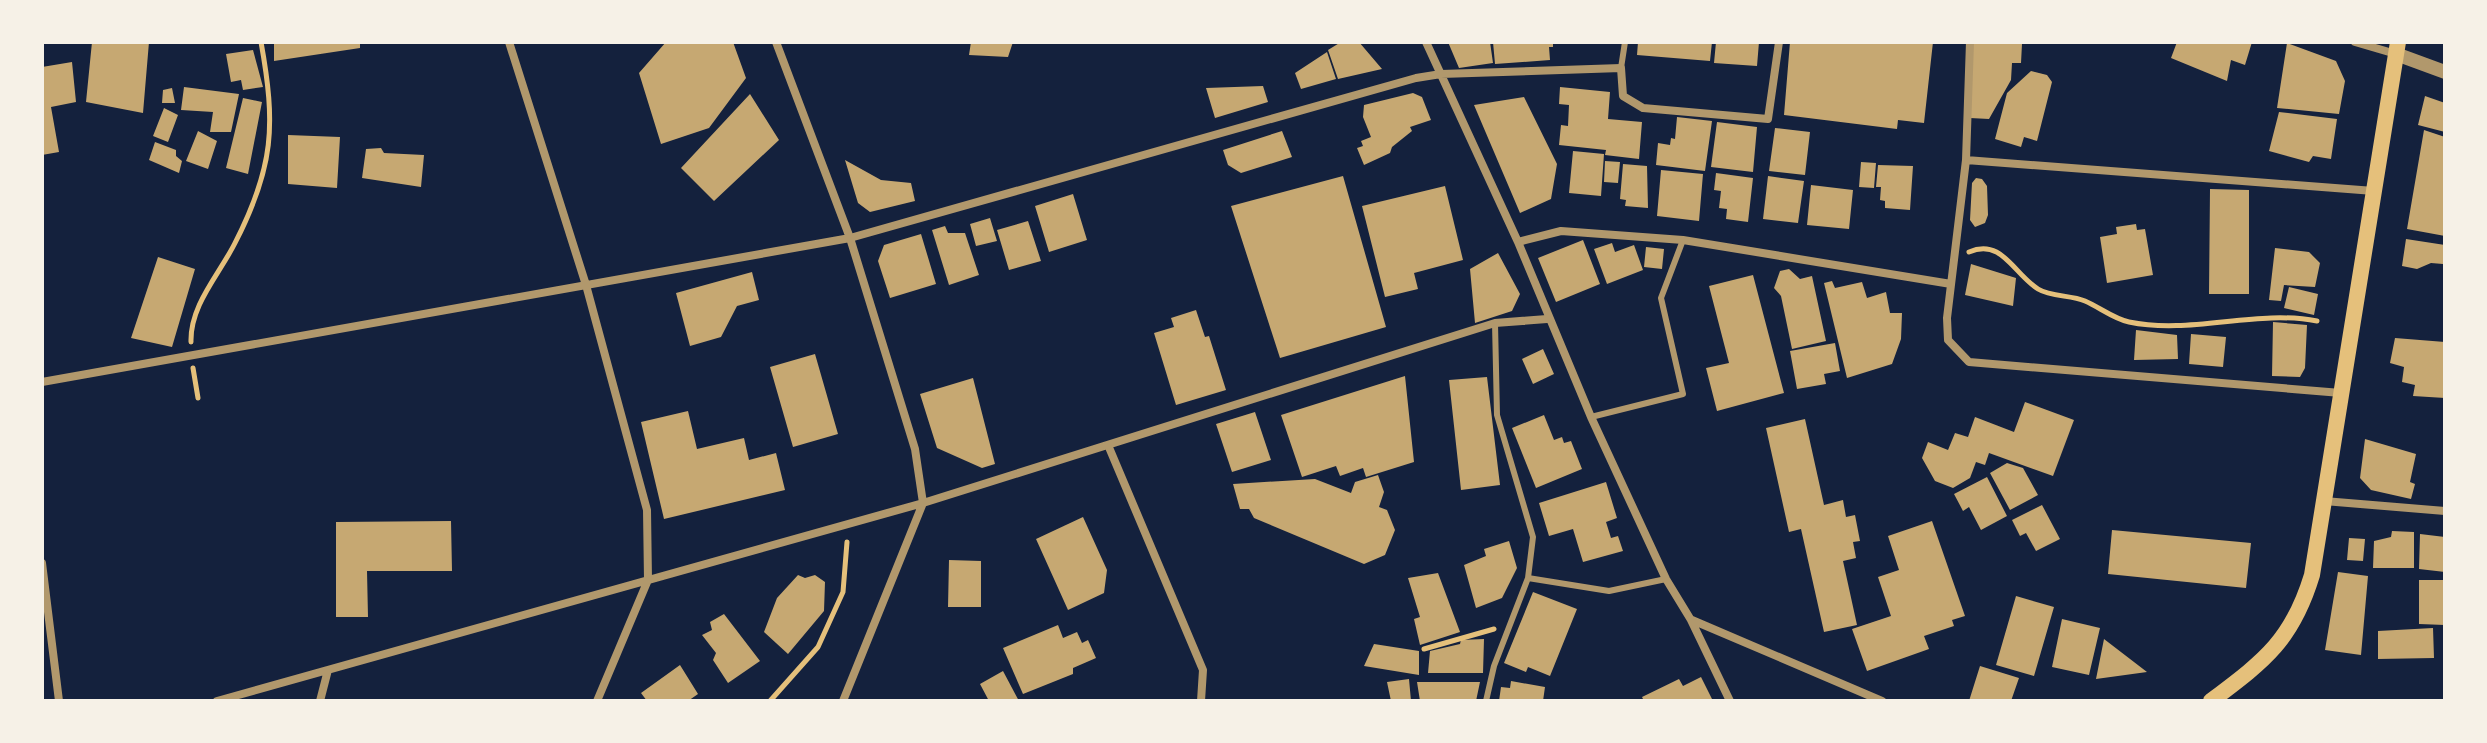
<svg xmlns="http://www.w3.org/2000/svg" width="2487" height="743" viewBox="0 0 2487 743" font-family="'DejaVu Sans',sans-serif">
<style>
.building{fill:#c6a872}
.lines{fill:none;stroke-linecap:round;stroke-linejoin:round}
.path{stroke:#e5c07b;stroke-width:5}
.service{stroke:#b1986c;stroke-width:6}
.minor{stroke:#b1986c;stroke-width:8}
.tertiary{stroke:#b1986c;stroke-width:14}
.secondary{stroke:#e5c07b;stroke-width:16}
</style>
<rect width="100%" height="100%" fill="#14213d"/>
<path class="building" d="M92,42h57l-6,71 -57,-11z
M274,42h86v6l-86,13z
M666,42h67l13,36 -37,50 -48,16 -22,-71z
M971,42h42l-5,15 -39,-2z
M1341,42h18l23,27 -44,10 -10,-29z
M1448,42h42l3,21 -34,5z
M1493,42h60v5h-4l1,13 -55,4z
M1638,42h74l-2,19 -73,-6z
M1716,42h43l-2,24 -43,-3z
M1790,42h143l-9,81 -26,-3 -1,9 -113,-14z
M1973,42l49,2 -1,19h-9l-1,17 -22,39 -19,-1z
M2177,42h75l-7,23 -14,-5 -4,21 -56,-23z
M2287,43l49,18 9,20 -6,33 -62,-6z
M253,50l10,37 -20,3 -2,-10 -10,2 -5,-28z
M1327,52l9,27 -35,10 -6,-16z
M72,62l4,40 -25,5 8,45 -17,3v-88z
M2031,71l16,4 5,7 -15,59 -13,-4 -3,10 -26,-8 12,-46z
M1263,86l5,16 -53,16 -9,-30z
M184,87l55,7 -8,38h-21l3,-20 -32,-2z
M1560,87l50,5 -2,27 34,3 -3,37 -34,-4 1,-5 -47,-5 2,-20 7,1 1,-21 -10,-1z
M172,88l3,15h-13l1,-13z
M1413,93l9,4 9,23 -21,7 2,4 -20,16 -2,6 -26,12 -7,-17 6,-2 -2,-5 10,-4 -8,-20 1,-12z
M750,94l29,46 -65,61 -33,-33z
M2425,96l20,7v29l-27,-7z
M1524,97l33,67 -6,35 -31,14 -46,-108z
M243,98l19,4 -14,72 -22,-6z
M164,108l14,7 -10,27 -15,-6z
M2279,112l58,7 -6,40 -18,-3 -4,6 -40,-11z
M1677,117l35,4 -7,50 -49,-6 2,-22 12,2 1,-7 4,1z
M1717,122l40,5 -4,45 -42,-5z
M1775,128l35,4 -5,43 -36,-4z
M2424,130l21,7v99l-38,-7z
M198,131l19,10 -9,28 -22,-8z
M1282,131l10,26 -51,16 -13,-8 -5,-15z
M288,135l52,2 -3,51 -49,-4z
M155,142l21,8v6l6,5 -3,12 -30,-13z
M381,148l3,5 40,2 -3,32 -59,-9 4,-29z
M1573,151l31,3 -3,42 -32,-3z
M845,160l36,20 30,3 4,18 -45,11 -12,-9z
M1605,161l15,1 -2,21 -14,-1z
M1861,162l15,1 -2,25 -15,-1z
M1623,164l24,2 1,42 -23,-2 1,-6 -6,-1z
M1878,165l35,1 -3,44 -25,-2v-7l-5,-1 1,-13h-5z
M1661,170l42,4 -4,47 -42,-5z
M1716,173l37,5 -5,44 -22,-3 1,-10 -8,-1 2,-17 -7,-1z
M1343,176l43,151 -106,31 -49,-152z
M1768,176l36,5 -6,42 -35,-4z
M1976,178l6,1 5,7 1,29 -3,8 -10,4 -5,-7 2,-37z
M1811,185l42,5 -4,39 -42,-4z
M1445,186l18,74 -49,13 4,16 -33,8 -23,-91z
M2210,189l39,1v104h-40z
M1073,194l14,46 -38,12 -14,-46z
M990,218l7,23 -21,5 -6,-22z
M1028,221l13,40 -32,9 -12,-40z
M2136,224l1,6 8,-1 8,46 -46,8 -7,-46 17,-3 -1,-7z
M945,226l3,7h17l14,42 -30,10 -17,-55z
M921,234l15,50 -46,14 -12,-37 6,-16z
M2406,239l39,6 -2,19 -12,-1 -14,6 -15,-3z
M1583,240l17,44 -44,18 -18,-44z
M1612,243l3,9 19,-7 9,25 -36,14 -13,-35z
M1646,247l18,2 -2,20 -18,-2z
M2275,248l34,4 11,11 -5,24 -31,-2 -3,16 -12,-1z
M1498,253l22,41 -8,17 -37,12 -5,-54z
M158,257l37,12 -23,78 -41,-9z
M1971,264l45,14 -3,28 -48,-11z
M1789,269l11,10 12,-3 14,65 -34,8 -11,-53 -7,-8 6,-17z
M752,272l7,28 -22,6 -16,31 -31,9 -14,-53z
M1753,275l31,118 -67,18 -11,-43 23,-5 -20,-77z
M1832,281l3,7 27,-6 5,16 19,-6 4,21h12l-1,26 -9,25 -45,14 -23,-95z
M2289,287l29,7 -4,21 -30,-7z
M1196,310l9,27 4,-1 17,54 -50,15 -22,-72 20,-6 -3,-9z
M2273,322l34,3 -2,43 -5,9 -28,-1z
M2136,330l41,5 1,24 -44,1z
M2191,334l35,3 -3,30 -34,-3z
M2395,338l50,4v56l-32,-2 2,-11 -13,-3 2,-15 -14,-4z
M1835,343l5,28 -16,3 2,10 -29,5 -7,-38z
M1543,349l11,25 -21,10 -11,-25z
M815,354l23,80 -45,13 -23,-80z
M1405,376l9,86 -48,15 -3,-9 -23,8 -4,-10 -34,11 -21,-62z
M1487,377l13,108 -39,5 -12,-110z
M973,378l22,86 -13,4 -45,-20 -17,-54z
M2025,402l49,18 -21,56 -64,-23 -4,12 -9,-3 -6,16 -17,10 -18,-7 -13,-23 6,-16 20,8 7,-17 13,4 7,-20 39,15z
M688,411l9,38 47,-11 5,22 27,-7 9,37 -121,29 -23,-97z
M1255,412l16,48 -39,12 -16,-48z
M1544,415l10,25 8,-3 2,6 7,-2 11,28 -46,19 -24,-60z
M1805,419l19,86 19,-5 3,17 9,-2 5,26 -7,1 3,16 -13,3 14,64 -33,7 -23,-103 -12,3 -23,-104z
M2365,439l51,15 -6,28 5,2 -4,15 -40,-9 -11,-12z
M2007,463l16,5 15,27 -28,15 -20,-37z
M1378,475l6,17 -5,15 8,3 8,20 -10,25 -21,9 -110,-46 -5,-9h-9l-7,-25 82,-5 36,14 4,-11z
M1987,477l20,39 -26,14 -12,-23 -6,4 -9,-17z
M1606,482l11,36 -11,4 5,16 7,-2 5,15 -40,11 -10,-33 -24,7 -10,-33z
M2042,505l18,34 -24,12 -10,-18 -6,3 -8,-16z
M1083,517l24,53 -3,23 -36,17 -32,-71z
M451,521l1,50h-85l1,46h-32v-95z
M1932,521l33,95 -13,4 2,6 -30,10 5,13 -62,22 -15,-42 39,-13 -13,-39 21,-7 -11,-34z
M2112,530l139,13 -5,45 -138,-14z
M2392,531l22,1v36h-41l1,-27 17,-4z
M2420,534l25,3v35l-26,-3z
M2349,538l16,1 -2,22 -16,-1z
M1509,541l8,27 -15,30 -26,10 -12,-43 22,-9 -2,-7z
M949,560l32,1v46h-33z
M2338,572l30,4 -7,79 -36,-5z
M1438,573l22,59 -40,13 -6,-26 6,-2 -12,-39z
M798,575l7,3 10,-3 10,7 -1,29 -36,43 -24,-22 13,-34z
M2419,580h26v45l-26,-1z
M1533,592l44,17 -27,67 -22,-9 -2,5 -22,-9z
M2016,596l38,11 -20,69 -38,-11z
M724,614l36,47 -32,22 -15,-23 3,-7 -14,-18 10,-5 -2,-8z
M2062,619l38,9 -11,47 -37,-8z
M1058,625l5,13 14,-6 5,11 6,-3 8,18 -23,10v6l-50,20 -20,-46z
M2433,628l1,30 -56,1v-28z
M1484,639l-1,34h-55l2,-22 30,-7 1,-4z
M2104,639l43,33 -51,7z
M1374,644l45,7v24l-55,-9z
M680,665l18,29 -10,7h-41l-6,-8z
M1980,666l39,12 -8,23h-42z
M1003,671l16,30h-30l-9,-17z
M1701,677l12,24h-69l-2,-4 37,-18 4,7z
M1409,679l2,22h-20l-4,-19z
M1511,681l34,6 -2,14h-44l2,-14 9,1z
M1417,682h63l-4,19h-56z"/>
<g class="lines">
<path class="path" d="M1969,252c33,-14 44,21 69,37 13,8 33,6 47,12 14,6 29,18 44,21 62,13 127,-13 188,-1
M191,342c-1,-37 28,-67 44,-99 39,-76 41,-118 26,-201
M193,368l5,30
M1424,649l70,-20
M770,701l48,-54 25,-55 4,-50"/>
<path class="service" d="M1621,68l4,-26
M1591,417l92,-23 -22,-96 22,-58
M1528,578l81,13 57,-12
M1486,701l8,-35 34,-88 5,-41 -36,-122 -2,-92"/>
<path class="minor" d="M509,42l77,243 61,225 1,70 -51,121
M776,42l74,196 65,211 8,54 -80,198
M1426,42l92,200 73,175 75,162 25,41 39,81
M1970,42l-4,118 -19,158 1,22 21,22 372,31
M2355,42l41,12
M1966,160l408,31
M1518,242l43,-11 122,9 268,44
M42,382l808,-144 566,-160 25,-4 180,-6 2,28 20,12 125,11 11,-77
M1108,445l95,225 -2,31
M2324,501l121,10
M42,563l17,138
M1692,620l190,81
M217,701l706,-198 572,-180 52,-4
M320,701l8,-31"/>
<path class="tertiary" d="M2396,54l49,18"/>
<path class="secondary" d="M2211,701c53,-40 81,-60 101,-126l86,-533"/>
</g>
<rect width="2487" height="743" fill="none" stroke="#f6f1e7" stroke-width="88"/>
</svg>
